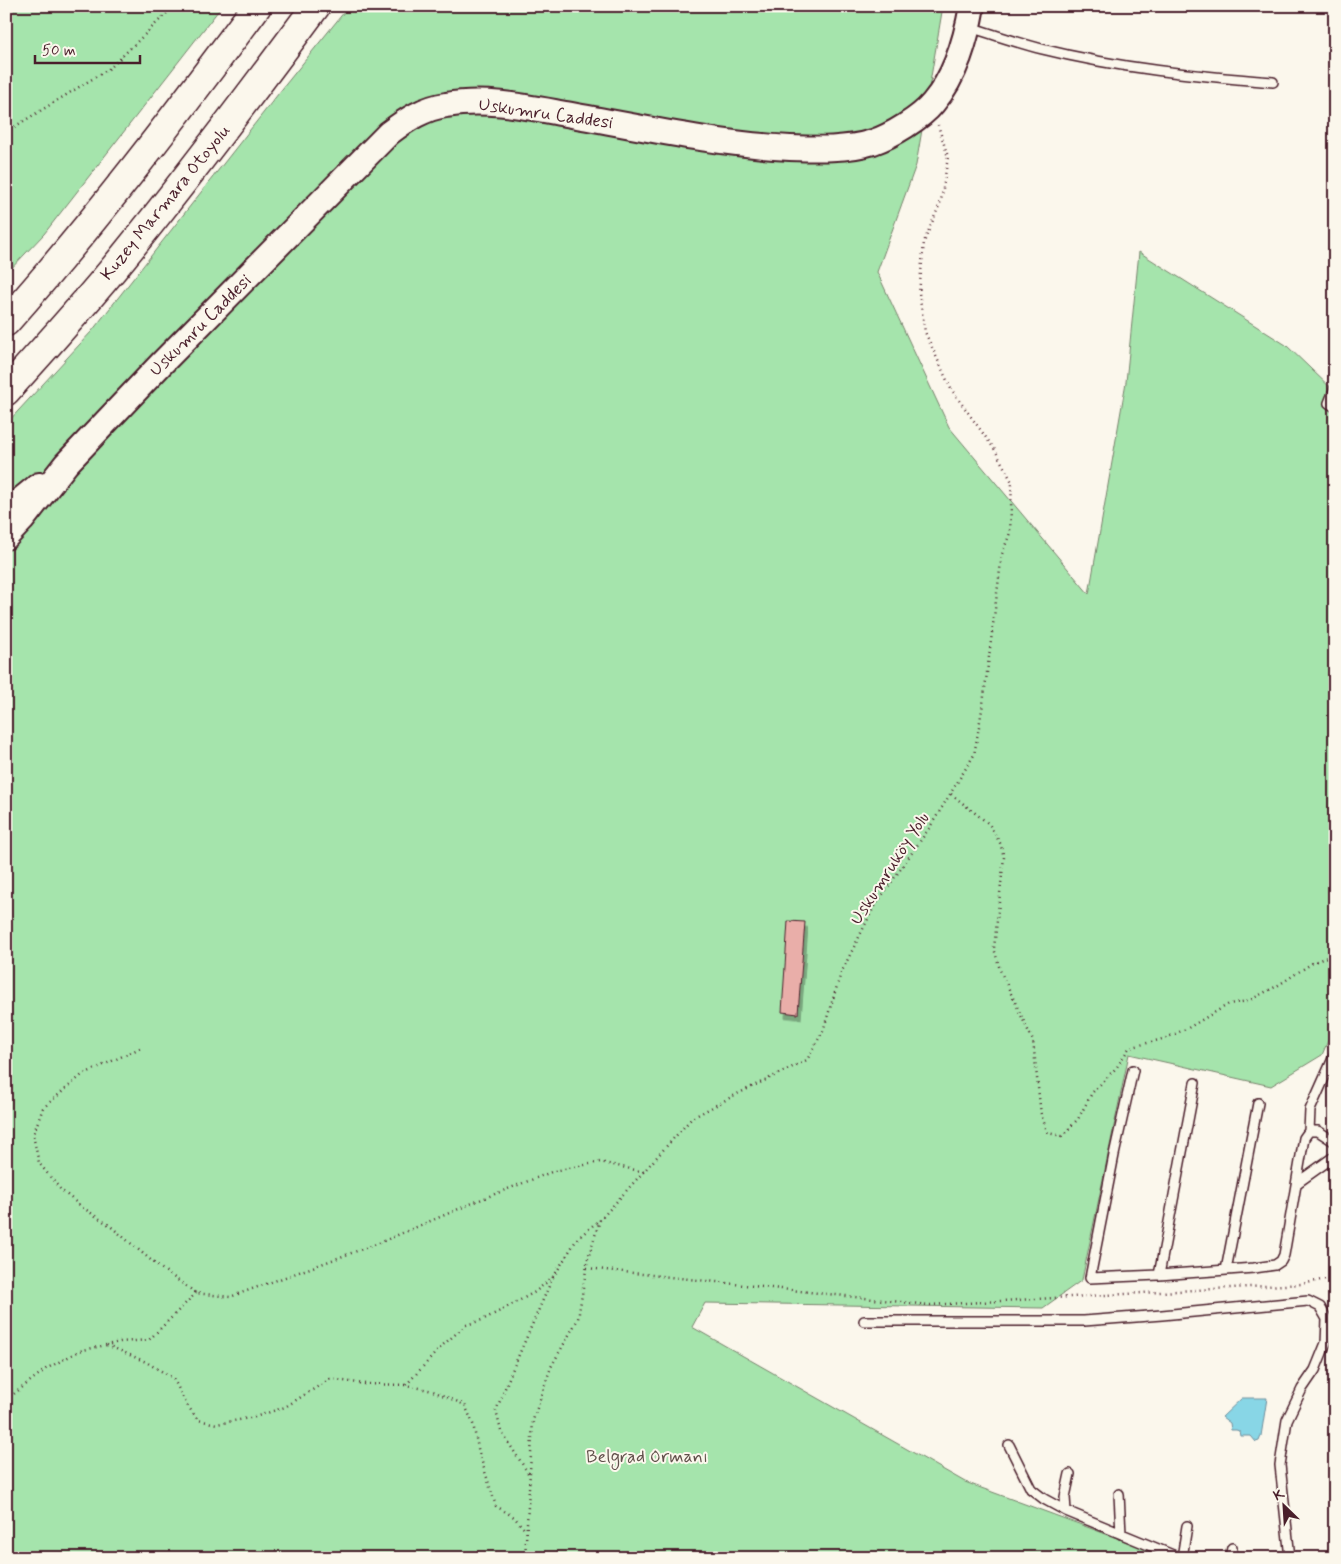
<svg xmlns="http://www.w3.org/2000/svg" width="1341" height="1564" viewBox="0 0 1341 1564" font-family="Mynerve,sans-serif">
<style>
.green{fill:#a5e4ac;stroke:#78826c}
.water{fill:#88d6e6;stroke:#6f8d9b}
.building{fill:#e9aea9;stroke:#4a1f2b;filter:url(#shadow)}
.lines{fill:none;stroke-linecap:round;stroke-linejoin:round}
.service-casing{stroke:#4a1f2b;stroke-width:12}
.secondary-casing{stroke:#4a1f2b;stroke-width:28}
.motorway-casing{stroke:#4a1f2b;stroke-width:31}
.path{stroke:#4a1f2b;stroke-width:2.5;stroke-dasharray:1 4;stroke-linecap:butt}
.service{stroke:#fbf7ec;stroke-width:9}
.secondary{stroke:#fbf7ec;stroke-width:24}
.motorway{stroke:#fbf7ec;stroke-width:28}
.labels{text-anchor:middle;stroke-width:4;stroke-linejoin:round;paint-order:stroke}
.street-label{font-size:18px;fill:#4a1f2b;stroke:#fbf7ec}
.park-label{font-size:18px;fill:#61504b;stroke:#fbf7ec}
</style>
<defs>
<filter id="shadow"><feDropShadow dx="3" dy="5.5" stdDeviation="0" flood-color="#0004"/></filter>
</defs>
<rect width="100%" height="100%" fill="#fbf7ec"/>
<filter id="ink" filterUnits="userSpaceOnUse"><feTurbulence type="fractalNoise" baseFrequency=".02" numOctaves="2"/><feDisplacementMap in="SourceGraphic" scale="10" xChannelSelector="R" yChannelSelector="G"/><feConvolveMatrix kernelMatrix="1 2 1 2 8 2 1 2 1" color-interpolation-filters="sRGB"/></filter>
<g filter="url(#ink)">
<path class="green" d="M6,6h216l-178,228 -38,40z
M349,6h594l-27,159 -39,107 72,155 140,167 37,-212 13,-130 147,93 49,47v632l-13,31 -51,31 -142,-32 -47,226 -39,28 -338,-5 -13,24 273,155 206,76h-1165v-1134l86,-93 194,-247z"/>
<path class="water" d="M1242,1398h25l-6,38 -2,5 -3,1 -5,-6h-10l-1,-5 -4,-1h-5l-1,-7 -8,-6z"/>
<path class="building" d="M788,921l17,1 -7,92 -16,-2z"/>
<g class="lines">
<defs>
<path id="service" d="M969,27c24,7 49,16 73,22 76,19 154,27 231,33
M1335,388l-6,15 6,4
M1133,1070l-19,85 -24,123 69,-3 95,-7 21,-3 6,-4 3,-6 20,-117 5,-7h9l17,11
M1309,1131l1,-21 25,-56
M1297,1183l38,-27
M1226,1270l32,-167
M1159,1275l36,-192
M864,1321h220l78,-6 146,-14 12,6 7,12 -1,24 -11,27 -13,19 -15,31 -7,45 10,93
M1009,1445l22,44 13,10 22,12 114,47
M1119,1494l2,40
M1066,1511l-1,-14 5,-23
M1182,1558l5,-32
M1230,1558l2,-10"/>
<path id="secondary" d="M6,512l33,-27
M6,537l16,-17 44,-56 96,-101 227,-230c17,-13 35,-25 57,-28 40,-7 81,2 120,9 74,13 149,30 224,34 27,1 57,2 83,-6 18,-6 48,-24 60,-39 23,-27 33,-63 39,-97"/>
<path id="motorway" d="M6,322c90,-101 171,-208 251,-316
M6,391c40,-44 80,-88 118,-135 66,-81 129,-165 192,-250"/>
</defs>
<use href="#service" class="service-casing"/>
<use href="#secondary" class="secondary-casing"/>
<use href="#motorway" class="motorway-casing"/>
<path class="path" d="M6,132l104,-64 59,-57 3,-5
M951,794l38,30 11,19 4,14 -10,91 6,22 33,71 8,74 7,18 14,3 16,-17 14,-26 25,-26 12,-19 37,-10 22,-10 41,-24 19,-3 29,-15 37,-24 21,-8
M140,1048l-58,27 -39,33 -10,27 6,28 22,27 21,17 27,18 50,42 37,26 34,4 149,-54 103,-44 72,-28 46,-9 44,10
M587,1268l342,37 373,-21 33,-7
M107,1345l39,17 27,16 14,27 11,15 19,4 38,-7 30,-10 45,-28 35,5 41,1 27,6 32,14 8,19 6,29 17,53 18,11 12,14
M406,1385l37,-40 23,-20 16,-5 18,-9 35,-19 19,-16 23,-37 21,-18
M6,1400l40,-31 33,-18 41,-9 29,-2 47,-47
M528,1473l-27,-42 -5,-20 15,-38 42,-96
M525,1558l8,-138 18,-53 27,-48 10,-61 12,-38 92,-102 43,-23 72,-35 16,-29 18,-58 33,-66 56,-80 44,-72 9,-51 19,-150 8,-21 2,-51 -17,-32 -44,-61 -26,-57 -6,-39 5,-51 17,-41 7,-44 -10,-32"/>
<use href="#service" class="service"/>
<use href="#secondary" class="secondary"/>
<use href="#motorway" class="motorway"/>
</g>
</g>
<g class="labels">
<g class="street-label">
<text transform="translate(546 113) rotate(8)" y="6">Uskumru Caddesi</text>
<text transform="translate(165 202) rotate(-51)" y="6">Kuzey Marmara Otoyolu</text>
<text transform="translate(200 325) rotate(-45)" y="6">Uskumru Caddesi</text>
<text transform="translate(889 868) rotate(-57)" y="6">Uskumruköy Yolu</text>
</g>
<g class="park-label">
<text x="647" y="1462">Belgrad Ormanı</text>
</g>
</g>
<rect width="1341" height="1564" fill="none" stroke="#fbf7ec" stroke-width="25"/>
<rect x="12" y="12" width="1316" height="1539" fill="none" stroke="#4a1f2b" stroke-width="2" filter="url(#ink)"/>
<g transform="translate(1284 1506) rotate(335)" stroke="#fbf7ec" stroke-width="4" paint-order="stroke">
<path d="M0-4L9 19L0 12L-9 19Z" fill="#4a1f2b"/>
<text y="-8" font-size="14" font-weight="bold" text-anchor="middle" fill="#4a1f2b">K</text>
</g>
<path d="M35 55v8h105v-8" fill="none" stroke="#4a1f2b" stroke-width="2.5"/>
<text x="42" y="55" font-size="15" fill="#4a1f2b" stroke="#fbf7ec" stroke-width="4" paint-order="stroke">50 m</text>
</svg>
